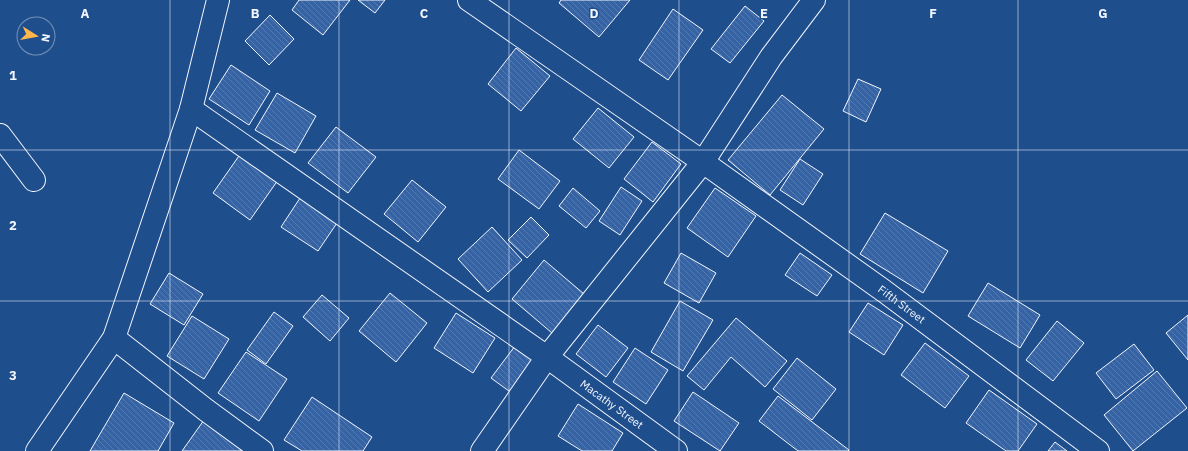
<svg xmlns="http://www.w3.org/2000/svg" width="1188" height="451" viewBox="0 0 1188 451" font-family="'IBM Plex Sans',sans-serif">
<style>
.building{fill:url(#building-back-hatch);stroke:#f2f6ff}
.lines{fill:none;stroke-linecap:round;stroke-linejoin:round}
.minor-casing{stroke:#f2f6ff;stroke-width:24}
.minor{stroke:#1f4e8c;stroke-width:22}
.grid{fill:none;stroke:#f2f6ff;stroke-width:1;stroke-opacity:0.55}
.labels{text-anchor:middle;stroke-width:3;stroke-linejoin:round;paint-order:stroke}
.street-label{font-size:11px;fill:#f2f6ff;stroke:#1f4e8c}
.grid-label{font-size:13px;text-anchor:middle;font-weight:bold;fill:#f2f6ff;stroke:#1f4e8c;stroke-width:3;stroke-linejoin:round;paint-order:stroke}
</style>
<defs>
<pattern id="building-back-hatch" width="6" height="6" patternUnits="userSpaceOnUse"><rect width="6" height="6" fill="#3563a3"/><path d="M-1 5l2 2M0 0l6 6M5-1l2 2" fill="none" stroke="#537ab1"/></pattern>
</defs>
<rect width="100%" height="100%" fill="#1f4e8c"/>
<path class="building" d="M299,0h51l-27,35 -31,-25z
M358,0h27l-10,13z
M561,0h69l-31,37 -40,-34z
M745,6l19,15 -34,42 -19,-14z
M673,9l30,21 -35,50 -29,-20z
M270,15l24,24 -25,26 -24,-24z
M516,48l34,28 -29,35 -33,-27z
M231,65l39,26 -21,34 -40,-26z
M858,79l23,10 -15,33 -23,-11z
M277,93l39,23 -21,37 -40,-23z
M782,95l42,34 -54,66 -42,-35z
M598,108l36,29 -25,31 -36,-29z
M336,127l40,30 -28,36 -40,-30z
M652,142l29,22 -28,38 -29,-23z
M519,150l41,31 -21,28 -41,-30z
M241,153l37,27 -28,40 -37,-27z
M800,159l23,15 -20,31 -23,-15z
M412,180l34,27 -28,35 -34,-28z
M621,187l21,14 -22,34 -21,-14z
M573,188l27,23 -14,17 -27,-22z
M715,188l41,28 -28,41 -41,-29z
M302,195l37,25 -21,31 -37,-24z
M885,213l63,38 -25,42 -63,-39z
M531,217l18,18 -22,23 -19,-18z
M492,227l30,33 -34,32 -30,-33z
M681,253l35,20 -17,30 -35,-20z
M800,253l32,22 -15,21 -32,-21z
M544,260l40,34 -32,39 -40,-34z
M169,273l34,21 -19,31 -34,-21z
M988,283l52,32 -20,33 -52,-32z
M390,293l37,30 -31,39 -37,-31z
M322,295l27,23 -19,23 -27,-24z
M680,301l33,19 -30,51 -32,-19z
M868,303l35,22 -19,30 -35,-23z
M274,312l19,14 -27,38 -19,-14z
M456,313l39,25 -22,35 -39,-25z
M1188,315v45l-22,-27z
M192,316l37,23 -25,40 -37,-23z
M736,318l51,43 -22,26 -34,-30 -27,33 -17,-14z
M1057,321l27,22 -31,38 -27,-21z
M598,325l30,23 -22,29 -30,-23z
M925,343l44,33 -24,32 -44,-33z
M1134,344l20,26 -38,29 -20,-26z
M515,346l22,17 -24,31 -22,-16z
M635,348l33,22 -22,34 -33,-22z
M246,352l41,27 -28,42 -41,-28z
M797,358l39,31 -24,31 -39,-31z
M1157,371l30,37 -54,43 -29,-36z
M989,390l48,34 -19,27h-12l-40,-28z
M693,392l46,31 -19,28 -46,-30z
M124,393l50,30 -16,28h-68z
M778,396l71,54 -1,1h-50l-39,-30z
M312,397l60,40 -9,14h-61l-18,-11z
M578,404l45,29 -11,18h-30l-24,-15z
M204,420l40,31h-62z
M1055,442l12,9h-19z"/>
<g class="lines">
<defs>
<g id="minor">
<path id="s1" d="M469,0l234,162 181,129 214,160"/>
<path id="s2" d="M191,109l356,248 129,94"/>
<path d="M0,135l34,45"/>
<path d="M114,338l92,72 56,41"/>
<path d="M37,451l77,-113 77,-229 27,-109"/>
<path d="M482,451l65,-94 156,-195 68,-105 43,-57"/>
</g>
</defs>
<use href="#minor" class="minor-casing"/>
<use href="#minor" class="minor"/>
</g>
<path class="grid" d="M170,0v451M339,0v451M509,0v451M679,0v451M849,0v451M1018,0v451M0,150h1188M0,301h1188"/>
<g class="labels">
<g class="street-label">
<text dy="4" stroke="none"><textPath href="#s1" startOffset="529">Fifth Street</textPath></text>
<text dy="4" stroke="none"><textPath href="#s2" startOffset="514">Macathy Street</textPath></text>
</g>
</g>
<g class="grid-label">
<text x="85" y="18">A</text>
<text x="255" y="18">B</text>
<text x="424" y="18">C</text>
<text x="594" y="18">D</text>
<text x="764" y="18">E</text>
<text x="933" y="18">F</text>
<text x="1103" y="18">G</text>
<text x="13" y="80">1</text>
<text x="13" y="230">2</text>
<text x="13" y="380">3</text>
</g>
<g transform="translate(36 36) rotate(101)"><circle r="19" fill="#1f4e8c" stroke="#7391ba"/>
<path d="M0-3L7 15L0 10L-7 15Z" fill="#ffb74d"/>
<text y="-6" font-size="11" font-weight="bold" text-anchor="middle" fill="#f2f6ff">N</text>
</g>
</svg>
